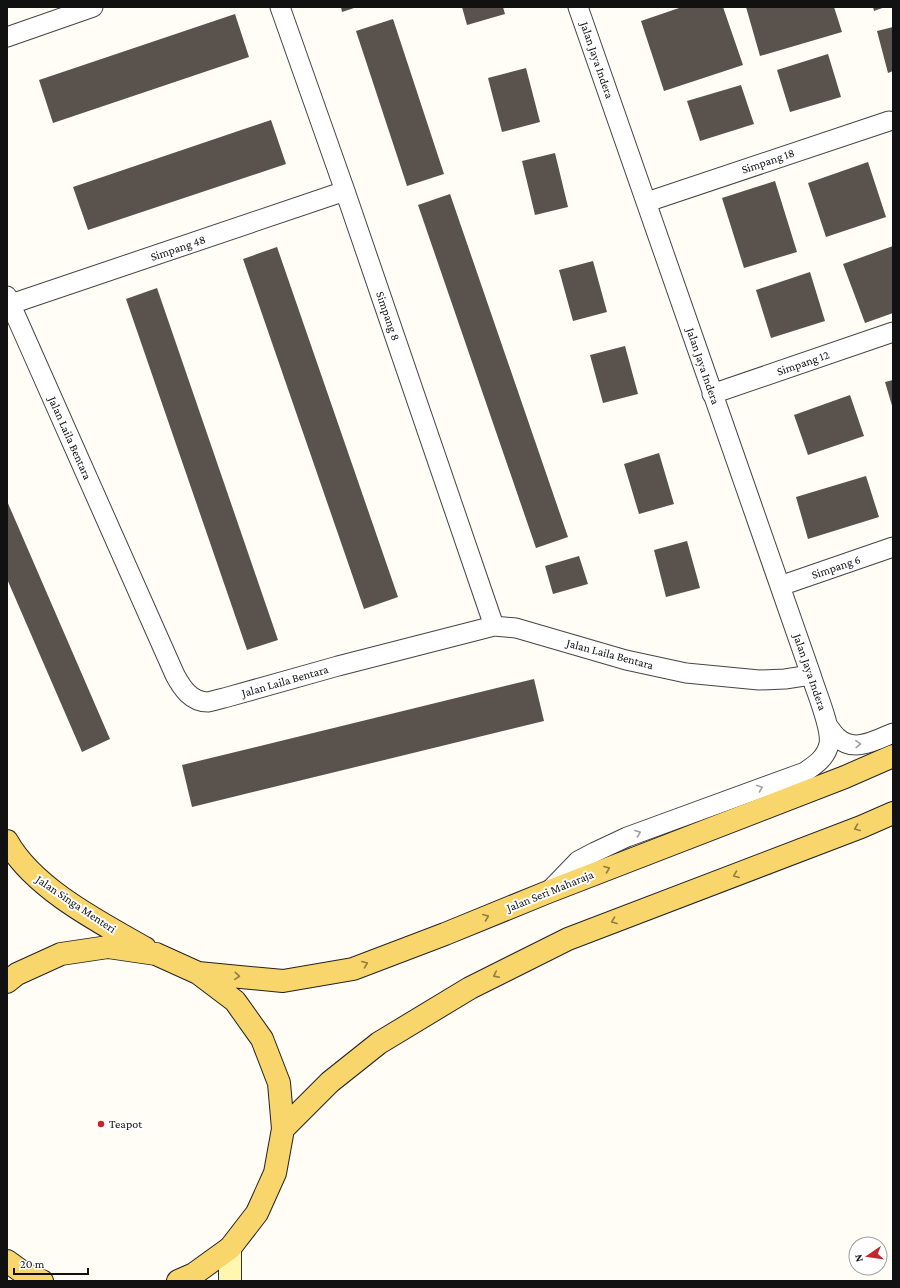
<svg xmlns="http://www.w3.org/2000/svg" width="900" height="1288" viewBox="0 0 900 1288" font-family="'Crimson Pro',serif">
<style>
.building{fill:#5a524d}
.lines{fill:none;stroke-linecap:round;stroke-linejoin:round}
.street-casing{stroke:#444;stroke-width:21}
.secondary-casing{stroke:#333;stroke-width:24}
.primary-casing{stroke:#222;stroke-width:24}
.street{stroke:#fff;stroke-width:19}
.secondary{stroke:#fff6b0;stroke-width:22}
.primary{stroke:#f9d66b;stroke-width:22}
.oneway{stroke:#a0a0a0}
.oneway2{stroke:#917d42}
.poi-dot{fill:#c4262e;stroke:#fff;stroke-width:1.5}
.labels{text-anchor:middle;stroke-width:4;stroke-linejoin:round;paint-order:stroke}
.street-label{font-size:12px;fill:#111;stroke:#fff}
.poi-label{font-size:12px;fill:#111;stroke:#fff;text-anchor:start}
</style>
<rect width="100%" height="100%" fill="#fffdf5"/>
<path class="building" d="M341,7h16l-15,5z
M462,7h41l2,7 -38,11z
M682,7h41l20,58 -79,26 -23,-70z
M746,7h88l8,25 -82,24z
M873,7h12l-11,4z
M235,14l14,43 -196,66 -14,-43z
M393,19l51,155 -37,12 -51,-155z
M893,27v44l-5,2 -11,-42z
M828,54l13,43 -51,15 -13,-42z
M526,68l14,54 -38,10 -14,-54z
M741,85l13,39 -54,17 -13,-40z
M271,120l15,44 -198,66 -15,-43z
M555,153l13,54 -33,8 -13,-54z
M868,162l18,55 -60,20 -18,-54z
M775,181l22,71 -53,16 -22,-70z
M450,194l118,343 -32,11 -118,-343z
M893,246v67l-28,10 -22,-59z
M277,247l121,350 -34,12 -121,-350z
M593,261l14,51 -34,9 -14,-51z
M810,272l15,49 -54,17 -15,-48z
M157,288l121,352 -31,10 -121,-351z
M625,346l13,48 -35,9 -13,-48z
M893,380v29l-8,-27z
M850,395l14,41 -56,19 -14,-40z
M659,453l15,51 -35,10 -15,-50z
M866,476l13,41 -71,22 -12,-42z
M7,501l103,238 -28,13 -75,-173z
M687,541l13,47 -34,9 -12,-47z
M579,556l9,28 -35,10 -8,-28z
M534,679l10,42 -352,86 -10,-42z"/>
<g class="lines">
<defs>
<path id="street" d="M280,7l65,184 149,435
M7,37l86,-30
M647,202l242,-81
M7,296l168,379c7,13 16,27 33,27 5,-1 11,-3 16,-4l114,-32 156,-40 22,2 110,32 60,13 73,7 26,-1 26,-4
M11,304l334,-113
M712,394l181,-62
M780,586l113,-39
M828,726c3,4 6,9 10,12 16,15 38,2 55,-5
M549,891l29,-30 17,-9 32,-15 178,-65c10,-7 21,-14 24,-28 3,-16 -13,-52 -18,-69l-233,-668"/>
<path id="secondary" d="M230,1248v33"/>
<path id="primary" d="M7,841c26,47 92,81 138,107
M198,973l85,8 70,-12 92,-35 103,-42 297,-115 48,-21
M7,982l10,-8 44,-20 47,-7 48,7 42,19 37,28 27,38 17,44 4,46 -8,44 -18,40 -27,35 -36,26 -16,7
M283,1129l47,-47 49,-39 91,-55 98,-49 293,-112 32,-14
M7,1261l18,13 17,7"/>
</defs>
<use href="#street" class="street-casing"/>
<use href="#secondary" class="secondary-casing"/>
<use href="#primary" class="primary-casing"/>
<use href="#street" class="street"/>
<use href="#secondary" class="secondary"/>
<use href="#primary" class="primary"/>
</g>
<defs><path id="oneway-chevron" d="M-2-3.5L2.5 0L-2 3.5" fill="none" stroke-width="1.6" stroke-linecap="round" stroke-linejoin="round"/></defs>
<g class="oneway">
<use href="#oneway-chevron" transform="translate(858 744) rotate(-2)"/>
<use href="#oneway-chevron" transform="translate(760 788) rotate(-20)"/>
<use href="#oneway-chevron" transform="translate(638 833) rotate(-20)"/>
</g>
<g class="oneway2">
<use href="#oneway-chevron" transform="translate(857 828) rotate(159)"/>
<use href="#oneway-chevron" transform="translate(607 869) rotate(-21)"/>
<use href="#oneway-chevron" transform="translate(736 875) rotate(159)"/>
<use href="#oneway-chevron" transform="translate(486 917) rotate(-22)"/>
<use href="#oneway-chevron" transform="translate(614 921) rotate(159)"/>
<use href="#oneway-chevron" transform="translate(365 964) rotate(-21)"/>
<use href="#oneway-chevron" transform="translate(496 975) rotate(154)"/>
<use href="#oneway-chevron" transform="translate(237 976) rotate(5)"/>
</g>
<circle class="poi-dot" cx="101" cy="1124" r="4"/>
<g class="labels">
<g class="street-label">
<text transform="translate(597 60) rotate(71)" y="4">Jalan Jaya Indera</text>
<text transform="translate(768 161) rotate(-19)" y="4">Simpang 18</text>
<text transform="translate(178 248) rotate(-19)" y="4">Simpang 48</text>
<text transform="translate(388 316) rotate(71)" y="4">Simpang 8</text>
<text transform="translate(803 363) rotate(-19)" y="4">Simpang 12</text>
<text transform="translate(703 366) rotate(71)" y="4">Jalan Jaya Indera</text>
<text transform="translate(70 438) rotate(66)" y="4">Jalan Laila Bentara</text>
<text transform="translate(836 567) rotate(-19)" y="4">Simpang 6</text>
<text transform="translate(610 654) rotate(15)" y="4">Jalan Laila Bentara</text>
<text transform="translate(810 672) rotate(71)" y="4">Jalan Jaya Indera</text>
<text transform="translate(285 681) rotate(-16)" y="4">Jalan Laila Bentara</text>
<text transform="translate(550 891) rotate(-22)" y="4">Jalan Seri Maharaja</text>
<text transform="translate(76 904) rotate(34)" y="4">Jalan Singa Menteri</text>
</g>
<g class="poi-label">
<text x="109" y="1128">Teapot</text>
</g>
</g>
<rect width="900" height="1288" fill="none" stroke="#111111" stroke-width="16"/>
<g transform="translate(868 1256) rotate(257)"><circle r="19" fill="#ffffff" stroke="#a0a0a0"/>
<path d="M0-3L7 15L0 10L-7 15Z" fill="#c4262e"/>
<text y="-6" font-size="11" font-weight="bold" text-anchor="middle" fill="#111111">N</text>
</g>
<path d="M14 1268v6h74v-6" fill="none" stroke="#111111" stroke-width="2"/>
<text x="20" y="1268" font-size="12" fill="#111111" stroke="#ffffff" stroke-width="3" paint-order="stroke">20 m</text>
</svg>
